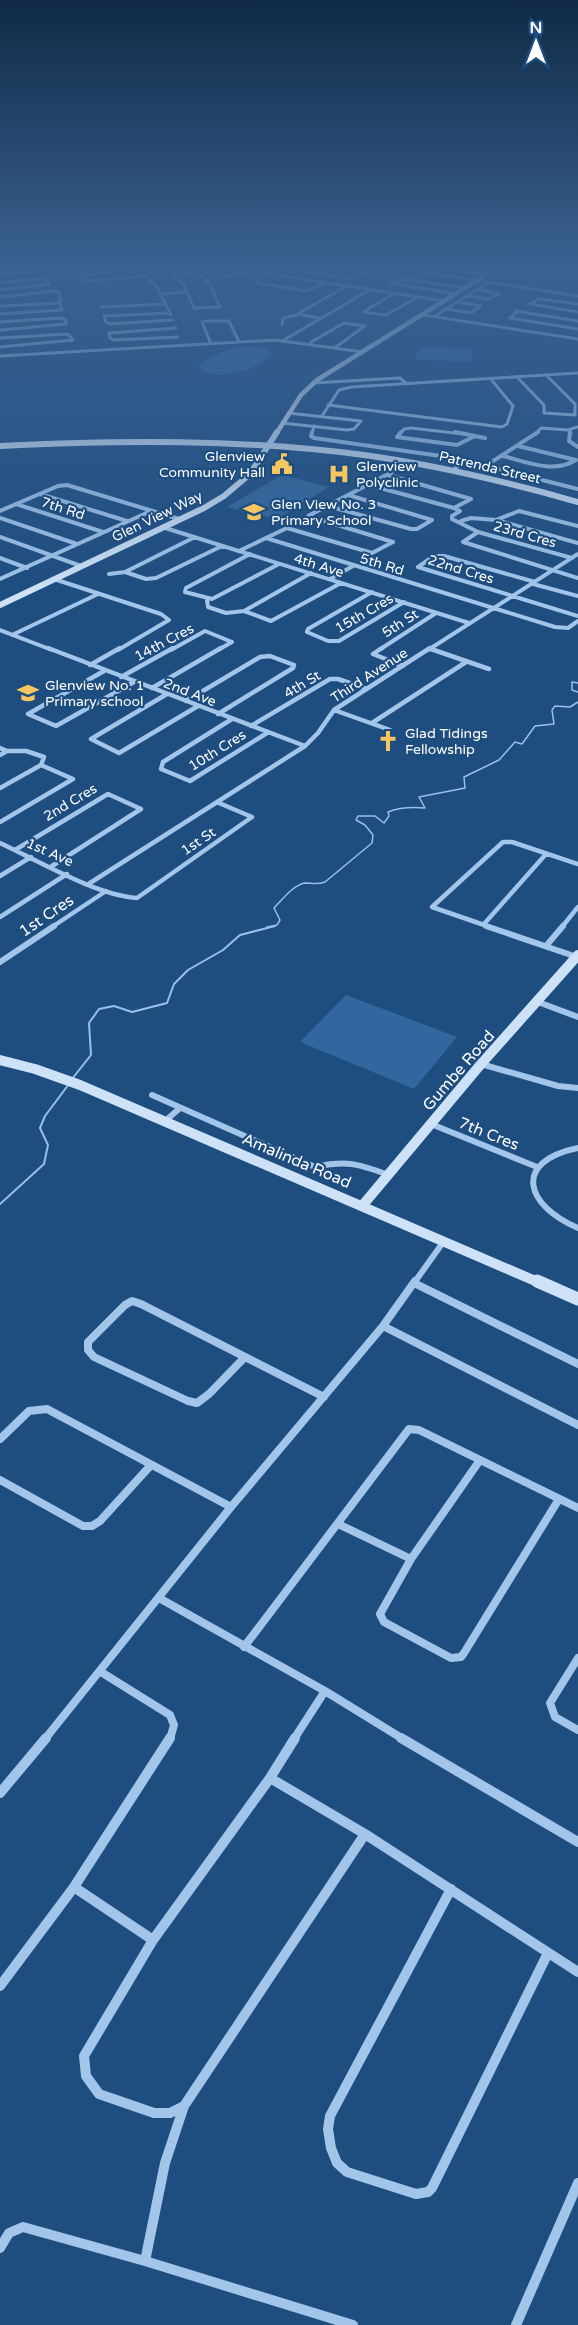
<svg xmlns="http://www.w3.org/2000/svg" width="578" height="2325" viewBox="0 0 578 2325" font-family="'Varela Round',sans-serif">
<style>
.green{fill:#31679e}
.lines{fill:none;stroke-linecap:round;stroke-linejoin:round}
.stream-far1{stroke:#96c1ea;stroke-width:1.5}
.stream{stroke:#96c1ea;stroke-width:2}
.street-far5{stroke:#a2c5e9;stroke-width:3}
.street-far4{stroke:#a2c5e9;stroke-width:4}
.street-far3{stroke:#a2c5e9;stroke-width:4.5}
.street-far2{stroke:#a2c5e9;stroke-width:6}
.street-far1{stroke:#a2c5e9;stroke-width:8}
.street{stroke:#a2c5e9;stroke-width:10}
.secondary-far3{stroke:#cde1f7;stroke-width:4.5}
.secondary-far2{stroke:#cde1f7;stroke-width:6}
.secondary-far1{stroke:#cde1f7;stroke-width:10}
.secondary{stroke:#cde1f7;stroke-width:13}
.labels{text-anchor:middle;stroke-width:4.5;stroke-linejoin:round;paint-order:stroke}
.far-poi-label{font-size:14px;fill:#fff;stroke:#1e4d80;text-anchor:start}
.far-street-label{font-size:14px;fill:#fff;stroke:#1e4d80}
.street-label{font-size:16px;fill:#fff;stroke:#1e4d80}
</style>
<rect width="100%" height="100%" fill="#1e4d80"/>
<path class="green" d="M246,346l18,2 8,5c-15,17 -54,31 -73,14l2,-4 28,-14z
M420,347l54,2 -4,13 -55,-3z
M282,475l47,12 -52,32 -50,-12z
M346,995l111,42 -43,52 -114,-47z"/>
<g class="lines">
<path class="stream-far1" d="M578,683l-6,-1v8l6,2
M267,927l10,-2 3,-5 -6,-12c8,-8 19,-23 31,-25 7,0 12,2 20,-1l47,-39 1,-8 -8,-10 -9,-5 2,-4h17l9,7 5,-7 -1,-4c12,-5 24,-5 37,-4l-6,-11 46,-9 -1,-11 35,-17 16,-18 7,2 13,-18 19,-2 -2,-14 3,-4 15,1 8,-5"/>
<path class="stream" d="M72,1079l19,-24 -2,-32 10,-14 15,-3 18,6 35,-9 7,-19 14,-14 35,-20 17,-15 35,-9
M0,1204l44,-40 4,-19 -8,-17 5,-12 24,-32"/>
<path class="street-far5" d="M72,265l2,3 35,-3
M135,265l22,22 14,28
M206,265l16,11 34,-5
M245,265l16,7 21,4 162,25
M470,265l22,3
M0,268l33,-3 5,6 -38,4
M139,269l-60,6 6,6 61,-5
M294,270l58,9 13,-6 -54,-8
M196,271l13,12 11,24 -26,1 -11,-24 -10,-9z
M501,271h51l3,-1 -3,-5
M261,272l-6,7 3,4 49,8 18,-8
M486,275l-60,-9 -15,4 167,26
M282,276l21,-11
M0,283l44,-5 5,6 -49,6
M161,294l26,-2
M393,294l-30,18 23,3 32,-18
M455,294l-65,-11 15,-4 61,9
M467,296l22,3 10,-5 -21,-5
M0,297l55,-6 4,1 1,11
M457,302l24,4
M578,304l-39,-5 -9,5 48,8
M0,306l60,-3 2,7 -62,4
M101,307l64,-3
M445,309l26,4 10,-7
M515,311l63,10
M517,312l-7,6 68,11
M170,313l-66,3 2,6 4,2 63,-4
M423,315l155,24
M435,316l52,-33
M319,318l-22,-4 50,-28
M0,322l60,-4 6,2v4l-65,6
M282,325l1,-7 14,-3
M176,328l-67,5 1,5 4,2 64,-3
M0,338l68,-4 5,6 -73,7
M284,340l87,-51
M311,342l33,-19 21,3 -29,21
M211,344l-9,-22 2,-1h25l10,21
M0,356l275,-16 88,12
M517,377l27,28v8l31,2v-11l-29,-29
M313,383l87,-5 6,5
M328,405l174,22 5,-3 6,-18 -23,-28
M322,416l17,-26 12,-3 227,-14
M282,423l65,7 7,-1 7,-8 -73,-8
M568,430l3,4
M312,434l2,-8
M400,434l4,-5 7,-1 52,6
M536,434l5,-6 27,2 9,-3"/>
<path class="street-far4" d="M312,432l-1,4 3,2 141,20 123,31
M401,432l-4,5 60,8 18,-9
M455,432l20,4
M570,432l-1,9 9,6
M475,436l10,2
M503,456c24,6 50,18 73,4l-58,-14
M487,465l51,-33
M453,470l12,-9
M369,485l85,23 17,-9 -83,-24
M40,494l87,27
M16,504l87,28
M328,506l83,23h6l15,-9 -84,-25
M454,508l6,3 -8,5v3l26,13
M0,511l58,-25 9,-1 112,34
M0,518l77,26
M461,521l10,-3 25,2
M578,526l-59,-15 -23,9 82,23
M162,527l307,96
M0,537l81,29
M266,538l289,89 13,1 10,-7
M239,551l48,-23 85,25 21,-11 -85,-26 103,-54
M250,554l-64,34 -1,4 27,7 67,-35
M0,558l27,10
M572,558l-94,-26 -15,10 115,36
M125,572l21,7 10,-1 66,-32
M311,573l-67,38 27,10 70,-38
M109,574l16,-2 70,-35
M0,579l151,-68
M54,579l107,35 8,6 -51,30
M330,579l23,-13
M535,582l-91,-26h-10l-16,11 160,49
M533,584l45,12
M372,592l-64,37 -1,3 21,9h11l65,-39
M207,600l1,7 18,6 18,-2
M0,630l52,20
M12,635l86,-41
M431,649l3,1
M171,650l34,-19 27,11
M218,650l14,-8
M379,650l57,-37
M428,650l150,-96"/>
<path class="street-far3" d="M48,648l257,98
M382,648l-9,6 30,12
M431,649l58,20
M90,665l30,-17
M104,671l-76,43 28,12 78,-44
M121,677l52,-29
M152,688l69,-40
M167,694l-76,45 28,14 79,-47
M186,701l74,-44 10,-1 24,9 -1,3 -75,46
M334,710l56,20
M232,719l-69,43 -2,7 29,12 77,-48
M372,723l94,-61
M251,726l79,-47h8l29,10
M0,748l7,3 -7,4
M7,751h19l18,6 -3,8
M0,788l41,-23 32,14 -73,43
M0,843c39,18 95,52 137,55l115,-81 -33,-14
M15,850l93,-56 33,15 -89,57
M0,876l31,-19
M90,883l215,-137 13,-13 16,-23 96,-62
M0,917l67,-43
M484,924l62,-70
M52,927l54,-36
M490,927l-58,-20 71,-65h9l66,22
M562,927l16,-20"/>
<path class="street-far2" d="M486,926l91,31
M546,946l17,-20
M0,962l54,-36
M538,1002l40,15
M481,1064l77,22 20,2
M152,1095l163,72c33,-7 43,-3 74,8
M164,1122l16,-14
M431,1124l106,43
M578,1148c-67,14 -52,58 0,80
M414,1283l30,-42"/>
<path class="street-far1" d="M414,1283l164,81
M383,1326l195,99
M245,1357l-36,37 -12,9 -9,-2 -94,-44 -6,-7v-8l37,-37 7,-4 9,3 183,93
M0,1439l29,-28 18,-2 184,98
M480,1460l-69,99 -31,55 4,8 67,36 10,-1 3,-4 95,-154
M0,1480l83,46h9l8,-5 51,-56
M338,1524l73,35
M159,1598l166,93 78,48
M244,1647l165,-218 10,1 159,78
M578,1658l-28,45 5,14 23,13
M101,1672l69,43 4,10 -4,14
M45,1739l186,-232 152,-181 32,-45
M294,1739l31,-48"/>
<path class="street" d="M401,1738l177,104
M270,1778l95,56 213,138
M0,1793l46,-55
M74,1887l79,53
M451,1889l-121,227 -2,13 3,19 6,15 10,9 69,22 12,-2 4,-4 116,-235
M0,1986l74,-99 96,-149
M184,2106l-14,7h-16l-55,-19 -13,-18 -2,-20 69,-116 117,-162 25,-40
M0,2248l9,-15 14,-6 122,34 208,64
M145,2261l20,-98 19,-57 181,-272
M516,2325l62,-142"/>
<path class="secondary-far3" d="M276,434l25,-39 16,-15 159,-99 19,-16"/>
<path class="secondary-far2" d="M0,446c122,-6 243,-7 364,9 73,10 143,27 214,47
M0,605l204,-97 20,-12 26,-22 27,-42"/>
<path class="secondary-far1" d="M0,1060l35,9 45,16 460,198
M362,1206l119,-142 97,-109"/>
<path class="secondary" d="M537,1281l41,18"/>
</g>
<linearGradient id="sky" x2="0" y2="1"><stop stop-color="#102a46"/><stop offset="0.45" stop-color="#3b6291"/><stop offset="1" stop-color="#3b6291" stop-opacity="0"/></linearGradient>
<rect width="578" height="591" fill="url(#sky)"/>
<defs>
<symbol id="civic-bare" viewBox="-9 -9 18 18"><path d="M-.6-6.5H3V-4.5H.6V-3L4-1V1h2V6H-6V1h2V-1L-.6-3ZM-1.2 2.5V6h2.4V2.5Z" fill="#f8c661" stroke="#1e4d80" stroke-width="2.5" paint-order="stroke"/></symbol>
<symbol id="hospital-bare" viewBox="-9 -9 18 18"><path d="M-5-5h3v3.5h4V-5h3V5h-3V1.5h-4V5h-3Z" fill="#f8c661" stroke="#1e4d80" stroke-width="2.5" paint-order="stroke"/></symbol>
<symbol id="school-bare" viewBox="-9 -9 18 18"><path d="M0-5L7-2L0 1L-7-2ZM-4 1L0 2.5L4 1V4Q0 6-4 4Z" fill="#f8c661" stroke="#1e4d80" stroke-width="2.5" paint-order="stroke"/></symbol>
<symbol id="church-bare" viewBox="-9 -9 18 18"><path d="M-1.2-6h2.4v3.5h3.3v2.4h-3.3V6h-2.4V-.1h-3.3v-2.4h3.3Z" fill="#f8c661" stroke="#1e4d80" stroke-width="2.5" paint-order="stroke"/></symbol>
</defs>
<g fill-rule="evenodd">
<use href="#civic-bare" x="267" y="449" width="30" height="30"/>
<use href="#hospital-bare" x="324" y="459" width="30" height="30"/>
<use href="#school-bare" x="239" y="497" width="30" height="30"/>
<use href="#school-bare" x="13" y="678" width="30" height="30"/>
<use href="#church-bare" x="373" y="726" width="30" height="30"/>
</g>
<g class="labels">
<g class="far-poi-label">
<text x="265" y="461" text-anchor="end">Glenview<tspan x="265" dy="16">Community Hall</tspan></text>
<text x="356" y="471">Glenview<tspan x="356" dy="16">Polyclinic</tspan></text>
<text x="271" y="509">Glen View No. 3<tspan x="271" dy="16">Primary School</tspan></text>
<text x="45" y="690">Glenview No. 1<tspan x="45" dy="16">Primary school</tspan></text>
<text x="405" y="738">Glad Tidings<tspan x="405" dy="16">Fellowship</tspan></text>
</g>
<g class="far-street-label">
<text transform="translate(490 467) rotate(13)" y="5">Patrenda Street</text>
<text transform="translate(63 508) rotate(18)" y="5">7th Rd</text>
<text transform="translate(157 516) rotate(-26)" y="5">Glen View Way</text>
<text transform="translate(525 534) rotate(16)" y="5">23rd Cres</text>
<text transform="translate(382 564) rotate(17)" y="5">5th Rd</text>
<text transform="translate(319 565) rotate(17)" y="5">4th Ave</text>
<text transform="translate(461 569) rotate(17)" y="5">22nd Cres</text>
<text transform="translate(364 613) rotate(-30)" y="5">15th Cres</text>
<text transform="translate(400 623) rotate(-33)" y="5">5th St</text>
<text transform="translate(164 642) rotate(-28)" y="5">14th Cres</text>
<text transform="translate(369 675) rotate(-33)" y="5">Third Avenue</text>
<text transform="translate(302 684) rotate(-31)" y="5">4th St</text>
<text transform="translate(190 692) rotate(21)" y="5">2nd Ave</text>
<text transform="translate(217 750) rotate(-32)" y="5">10th Cres</text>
<text transform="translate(70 802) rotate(-31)" y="5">2nd Cres</text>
<text transform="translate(198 841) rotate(-34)" y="5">1st St</text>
<text transform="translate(50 852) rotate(24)" y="5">1st Ave</text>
</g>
<g class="street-label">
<text transform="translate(46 915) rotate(-34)" y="6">1st Cres</text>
<text transform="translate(458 1070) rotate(-49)" y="6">Gumbe Road</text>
<text transform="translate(489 1133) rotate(22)" y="6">7th Cres</text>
<text transform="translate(297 1160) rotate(23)" y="6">Amalinda Road</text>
</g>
</g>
<g transform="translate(536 42)" stroke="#1e4d80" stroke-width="4.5" paint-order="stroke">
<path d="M0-4.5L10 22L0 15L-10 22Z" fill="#ffffff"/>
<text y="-9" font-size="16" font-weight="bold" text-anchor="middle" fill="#ffffff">N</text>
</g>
</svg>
